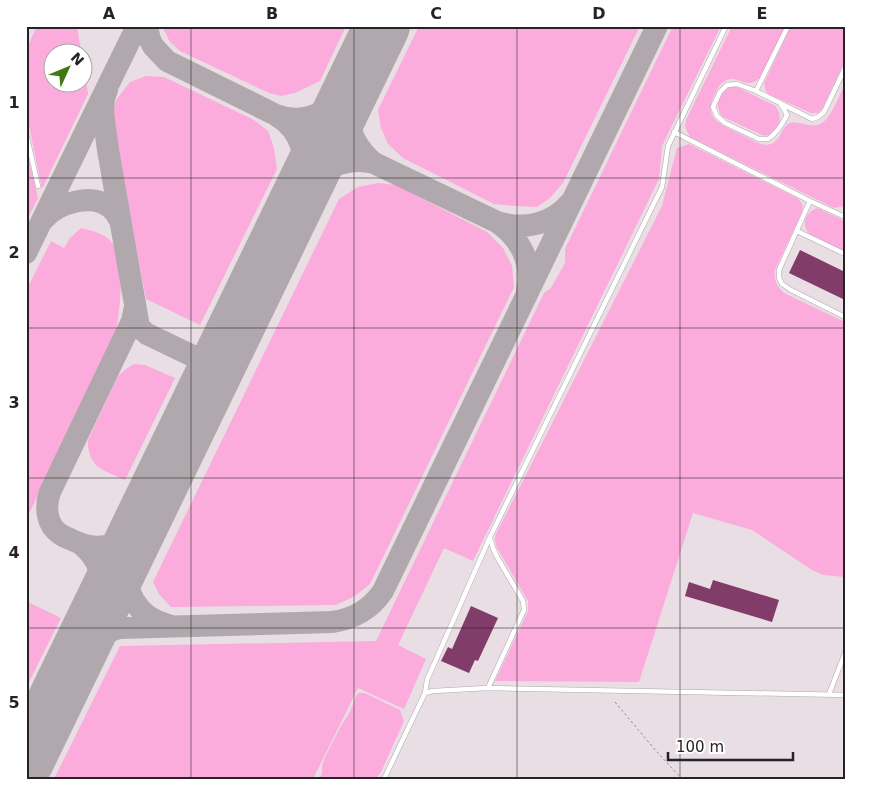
<svg xmlns="http://www.w3.org/2000/svg" width="871" height="805" viewBox="0 0 871 805" font-family="'DejaVu Sans',sans-serif">
<style>
.green{fill:#fbacdc}
.lines{fill:none;stroke-linecap:round;stroke-linejoin:round}
.taxiway{stroke:#b0a8ac;stroke-width:22}
.runway{stroke:#b0a8ac;stroke-width:56}
.building{fill:#813c69}
.service-casing{stroke:#b0a7ac;stroke-width:5.5}
.path{stroke:#938b8f;stroke-width:1;stroke-dasharray:2.5 2.5;stroke-linecap:butt}
.service{stroke:#fff;stroke-width:4.5}
.grid{fill:none;stroke:#262225;stroke-width:1;stroke-opacity:0.55}
.neatline{fill:none;stroke:#262225;stroke-width:2}
.grid-label{font-size:16px;text-anchor:middle;font-weight:bold;fill:#262225}
</style>
<rect width="100%" height="100%" fill="#e8dee3"/>
<path class="green" d="M37,26h40l4,26h-29v30h30l1,-22 5,34 -46,95 -16,-78v-61z
M162,26h184l-26,55 -25,12 -14,3 -12,-3 -89,-42 -10,-9z
M419,26h221l-77,157 -13,15 -13,9 -21,-1 -22,-2 -91,-46 -15,-14 -7,-16 -3,-18z
M673,26h48l-59,120 -3,33 -186,382 -29,-13 -46,97 28,14 -22,50 -46,-21 -45,91h-259l66,-133 256,-5 168,-348 7,-5 14,-25v-14z
M732,26h53l-24,51c-3,2 -5,5 -10,6 -11,1 -19,-11 -31,2 -3,3 -4,8 -6,11 -12,24 11,30 28,39 9,4 19,12 29,9 9,-3 10,-15 17,-20 5,-3 11,-1 15,0 6,1 13,3 19,-1 9,-5 18,-29 23,-39v122l-11,2 -144,-71 -5,-10 1,-7z
M791,26h54v35l-23,48 -4,4h-7l-43,-19 -3,-5 -1,-6z
M146,76l18,1 90,43 14,11 6,17 3,21 -77,156 -54,-26 -34,-181 4,-18 14,-18z
M732,86l5,1 37,18c13,11 2,34 -12,30l-39,-18c-10,-11 -4,-25 9,-31z
M689,144l108,54c6,5 7,8 4,16l-26,56c-1,10 1,15 9,23l61,29v255l-22,-2 -11,-5 -60,-40 -59,-17 -54,169 -144,-1 33,-70v-10l-32,-55 -1,-8 2,-6 165,-326 15,-58z
M26,147l12,51 -12,24z
M378,183l18,2 91,47 16,16 9,18 2,21 -144,297 -15,12 -19,9 -165,2 -12,-13 -6,-12 186,-383 19,-12z
M817,208l28,13v31c-11,-5 -23,-10 -33,-16 -12,-9 -8,-23 5,-28z
M81,228c11,3 24,5 31,15 14,19 8,70 3,92l-89,185v-229l25,-50 13,7 6,-10z
M134,364l11,1 30,13 -50,102c-7,-3 -22,-9 -27,-13 -7,-6 -11,-18 -10,-27l30,-64 8,-7z
M26,601l35,17 -35,70z
M358,693h7l35,17 4,11 -23,51 -5,6 -4,1h-53l3,-5v-9l4,-10 15,-29 9,-14 6,-16z"/>
<g class="lines">
<path class="taxiway" d="M147,26l3,14 3,6 14,15 109,54c28,17 31,43 27,74
M353,88c-10,29 -3,55 21,75l123,59c23,16 36,40 30,68
M107,90l-3,8 -1,15 5,37 31,177 8,7 50,24c11,2 20,-1 28,-8
M276,115c31,12 55,-6 77,-27
M303,189c16,-21 45,-33 71,-26
M43,220c15,-17 49,-28 68,-12 4,4 7,8 9,13
M497,222c27,8 54,3 73,-19
M26,253l111,-227
M135,307l-3,14 -82,171c-5,14 -4,33 10,42 3,2 7,4 10,5 14,7 26,10 41,6 13,-4 22,-14 31,-23
M192,356c12,7 17,19 15,33
M82,545c18,15 22,34 22,57
M124,559c1,31 11,58 44,66
M79,652c11,-12 24,-20 40,-24l213,-6c22,-3 39,-13 51,-31l274,-565"/>
<path class="runway" d="M26,761l356,-735"/>
</g>
<path class="building" d="M800,250l45,22v28l-56,-27z
M713,580l66,20 -7,22 -87,-26 4,-14 21,7z
M471,606l27,12 -20,43 -3,-1 -6,13 -28,-12 7,-14 4,2z"/>
<g class="lines">
<defs>
<path id="service" d="M756,91l32,-65
M779,102l5,7 3,6c-5,10 -10,18 -19,24h-9l-34,-16 -8,-7 -4,-9 7,-15 7,-7 10,-1 19,7 56,28 6,-2 6,-5 21,-44
M674,132l136,69 35,16
M26,133l12,53
M810,201l-31,69v8l3,6 9,6 54,27
M797,231l48,23
M488,688l36,-78 -1,-9 -26,-44 -4,-9 -3,-10
M425,693l8,-2 55,-3 357,7
M829,694l16,-41
M384,779l41,-86 2,-13 63,-143 172,-350 6,-41 58,-120"/>
</defs>
<use href="#service" class="service-casing"/>
<path class="path" d="M615,702l42,50 25,27"/>
<use href="#service" class="service"/>
</g>
<path class="grid" d="M191,26v753M354,26v753M517,26v753M680,26v753M26,178h819M26,328h819M26,478h819M26,628h819"/>
<rect width="871" height="805" fill="none" stroke="#ffffff" stroke-width="55"/>
<g transform="translate(68 68) rotate(46)"><circle r="24" fill="#ffffff" stroke="#a8a7a8"/>
<path d="M0-4L9 19L0 12L-9 19Z" fill="#3f7a12"/>
<text y="-8" font-size="14" font-weight="bold" text-anchor="middle" fill="#262225">N</text>
</g>
<path d="M668 752v8h125v-8" fill="none" stroke="#262225" stroke-width="2.5"/>
<text x="676" y="752" font-size="15" fill="#262225" stroke="#ffffff" stroke-width="4" paint-order="stroke">100 m</text>
<rect x="28" y="28" width="816" height="750" class="neatline"/>
<g class="grid-label">
<text x="109" y="19">A</text>
<text x="272" y="19">B</text>
<text x="436" y="19">C</text>
<text x="599" y="19">D</text>
<text x="762" y="19">E</text>
<text x="14" y="108">1</text>
<text x="14" y="258">2</text>
<text x="14" y="408">3</text>
<text x="14" y="558">4</text>
<text x="14" y="708">5</text>
</g>
</svg>
